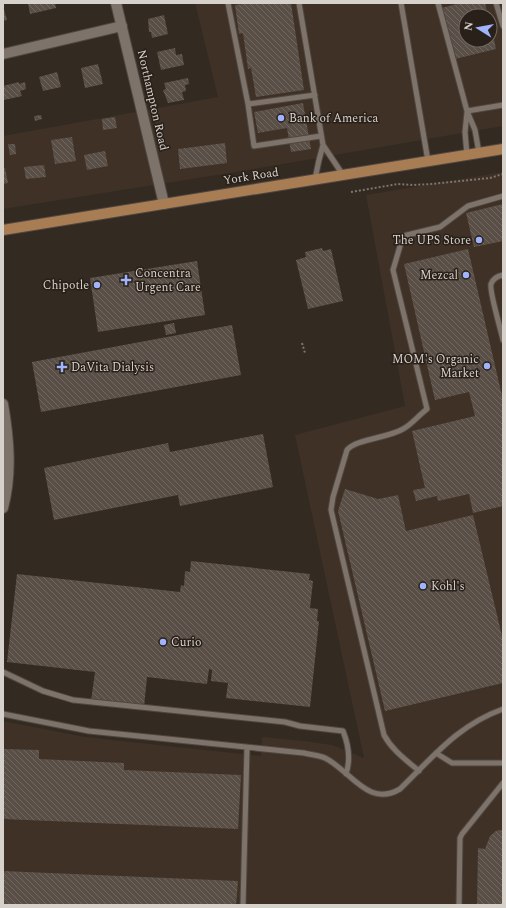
<svg xmlns="http://www.w3.org/2000/svg" width="506" height="908" viewBox="0 0 506 908" font-family="Spectral,serif">
<style>
.built{fill:#3f3125;fill-rule:evenodd}
.building{fill:url(#building-back-hatch)}
.lines{fill:none;stroke-linecap:round;stroke-linejoin:round}
.lane-casing{stroke:#4f4741;stroke-width:7}
.street-casing{stroke:#4f4741;stroke-width:12}
.secondary-casing{stroke:#4f4741;stroke-width:12}
.primary-casing{stroke:#4f4741;stroke-width:12}
.path{stroke:#7d756e;stroke-width:2;stroke-dasharray:2 2;stroke-linecap:butt}
.lane{stroke:#7d736a;stroke-width:5}
.street{stroke:#7d736a;stroke-width:10}
.secondary{stroke:#7d736a;stroke-width:10}
.primary{stroke:#a87d54;stroke-width:10}
.poi-dot{fill:#a0b3fd;stroke:#292019;stroke-width:1.5}
.labels{text-anchor:middle;stroke-width:3;stroke-linejoin:round;paint-order:stroke}
.street-label{font-size:12px;fill:#d7d1cc;stroke:#292019}
.poi-label{font-size:12px;fill:#d7d1cc;stroke:#292019;text-anchor:start}
</style>
<defs>
<pattern id="building-back-hatch" width="6" height="6" patternUnits="userSpaceOnUse"><rect width="6" height="6" fill="#594f47"/><path d="M-1 5l2 2M0 0l6 6M5-1l2 2" fill="none" stroke="#706760"/></pattern>
</defs>
<rect width="100%" height="100%" fill="#332a22"/>
<path class="built" d="M195,3h308v123l-267,46 -233,37v-73l215,-39zM466,16h24v24h-24z
M503,172v733h-500v-184l82,16 176,19 1,-19 42,4 28,4 32,13 -69,-323 110,-29 -39,-211z"/>
<path class="building" d="M28,3h27l1,5 -26,6z
M250,3h41l13,87 -48,7 -5,-29 -3,1 -5,-36 -4,1 -4,-29z
M460,3h25l3,13h-22v24h24l1,-15 5,24 -41,10 -13,-51z
M3,6l4,14 -4,1z
M164,15l4,19 -16,4 -1,-6h-2l-1,-13z
M175,48l1,7 6,-1 2,11 -23,5 -4,-18z
M98,64l5,20 -18,4 -4,-20z
M57,72l4,15 -18,4 -4,-14z
M188,78l1,6 -4,1 1,6 -4,1 2,8 -16,3 -5,-13 3,-1 -2,-6z
M19,82v2l6,-2 1,7 -6,2 2,5 -18,4 -1,-14z
M303,103l8,46 -20,3 -4,-24 -29,5 -4,-21z
M41,115l1,4 -7,2 -1,-5z
M115,117l2,11 -14,2 -1,-11z
M72,137l4,24 -21,3 -4,-24z
M225,143l2,20 -47,6 -2,-20z
M8,144h7l1,10 -6,1z
M105,151l3,15 -21,4 -3,-15z
M44,165l2,12 -20,2 -2,-12z
M3,168h2l3,15 -5,1z
M503,204v37l-29,6 -8,-34z
M322,248l1,3 8,-2 12,52 -35,8 -12,-49 10,-3 -1,-5z
M468,249l35,151v106l-30,7 -4,-19 -31,7 -1,-5 -21,5 -3,-11 12,-2 -13,-57 63,-15 -6,-24 -34,8 -31,-136z
M197,261l8,54 -107,17 -8,-54z
M174,323l2,10 -10,2 -2,-10z
M232,325l9,50 -200,37 -9,-50z
M263,434l10,53 -93,19 -2,-11 -124,25 -10,-52 124,-25 2,9z
M345,489l33,10 20,-4 8,36 67,-16 30,125v43l-118,28 -47,-200z
M191,561l119,13 -1,6 4,1 -3,27 8,1 -1,12h2l-9,86 -84,-9 2,-15 -17,-2 1,-11 -3,-1 -2,15 -60,-7 -3,30 -53,-6 4,-29 -88,-10 10,-88 163,18 1,-7 3,1 1,-15 5,1z
M3,749l36,1v9l85,4v7l117,5 -3,54 -235,-10z
M499,830l4,1v74h-26l1,-57 7,1 5,-13 6,-5z
M3,871l235,10 -2,24h-233z"/>
<g class="lines">
<defs>
<path id="lane" d="M228,3l20,101 67,-9
M299,3l24,142 20,30
M401,3l27,158
M438,3l29,108 8,19 4,23
M496,3l7,23
M248,104l6,42 67,-10
M467,111l36,-6
M467,155l-2,-23 2,-20
M315,179l4,-19 4,-15
M503,275c-5,1 -10,3 -12,9 -2,7 10,46 12,56
M3,672l40,19 30,9 212,22 15,4 43,5c6,15 8,28 3,43
M3,714l86,17 215,22c7,2 15,2 21,5 26,13 43,50 75,31 33,-32 58,-64 103,-80
M436,753l16,10h51
M419,771c-13,-11 -27,-21 -35,-36l-53,-225 2,-13 14,-47c9,-11 41,-12 56,-21 8,-4 16,-14 24,-20l-34,-139 10,-34 37,-9 28,-21 35,-10
M243,905l4,-157
M459,905l1,-67 2,-4 41,-51"/>
<path id="street" d="M116,3l48,201
M3,54l119,-28"/>
<path id="secondary" d="M3,404c6,35 9,70 0,104"/>
<path id="primary" d="M3,230l500,-81"/>
</defs>
<use href="#lane" class="lane-casing"/>
<use href="#street" class="street-casing"/>
<use href="#secondary" class="secondary-casing"/>
<use href="#primary" class="primary-casing"/>
<path class="path" d="M351,192l47,-8 15,1 18,-1 59,-6 13,-4
M302,343l3,10"/>
<use href="#lane" class="lane"/>
<use href="#street" class="street"/>
<use href="#secondary" class="secondary"/>
<use href="#primary" class="primary"/>
</g>
<g class="poi-dot">
<circle cx="281" cy="118" r="4"/>
<circle cx="479" cy="240" r="4"/>
<circle cx="466" cy="275" r="4"/>
<path d="M124 274h4v4h4v4h-4v4h-4v-4h-4v-4h4z"/>
<circle cx="97" cy="285" r="4"/>
<circle cx="487" cy="366" r="4"/>
<path d="M60 361h4v4h4v4h-4v4h-4v-4h-4v-4h4z"/>
<circle cx="423" cy="586" r="4"/>
<circle cx="163" cy="642" r="4"/>
</g>
<g class="labels">
<g class="street-label">
<text transform="translate(153 100) rotate(77)" y="4">Northampton Road</text>
<text transform="translate(251 176) rotate(-9)" y="4">York Road</text>
</g>
<g class="poi-label">
<text x="289" y="122">Bank of America</text>
<text x="471" y="244" text-anchor="end">The UPS Store</text>
<text x="135" y="277">Concentra<tspan x="135" dy="14">Urgent Care</tspan></text>
<text x="458" y="279" text-anchor="end">Mezcal</text>
<text x="89" y="289" text-anchor="end">Chipotle</text>
<text x="479" y="363" text-anchor="end">MOM's Organic<tspan x="479" dy="14">Market</tspan></text>
<text x="71" y="371">DaVita Dialysis</text>
<text x="431" y="590">Kohl's</text>
<text x="171" y="646">Curio</text>
</g>
</g>
<rect width="506" height="908" fill="none" stroke="#d7d1cc" stroke-width="8"/>
<g transform="translate(478 28) rotate(281)"><circle r="19" fill="#292019" stroke="#6f6761"/>
<path d="M0-3L7 15L0 10L-7 15Z" fill="#a0b3fd"/>
<text y="-6" font-size="11" font-weight="bold" text-anchor="middle" fill="#d7d1cc">N</text>
</g>
</svg>
